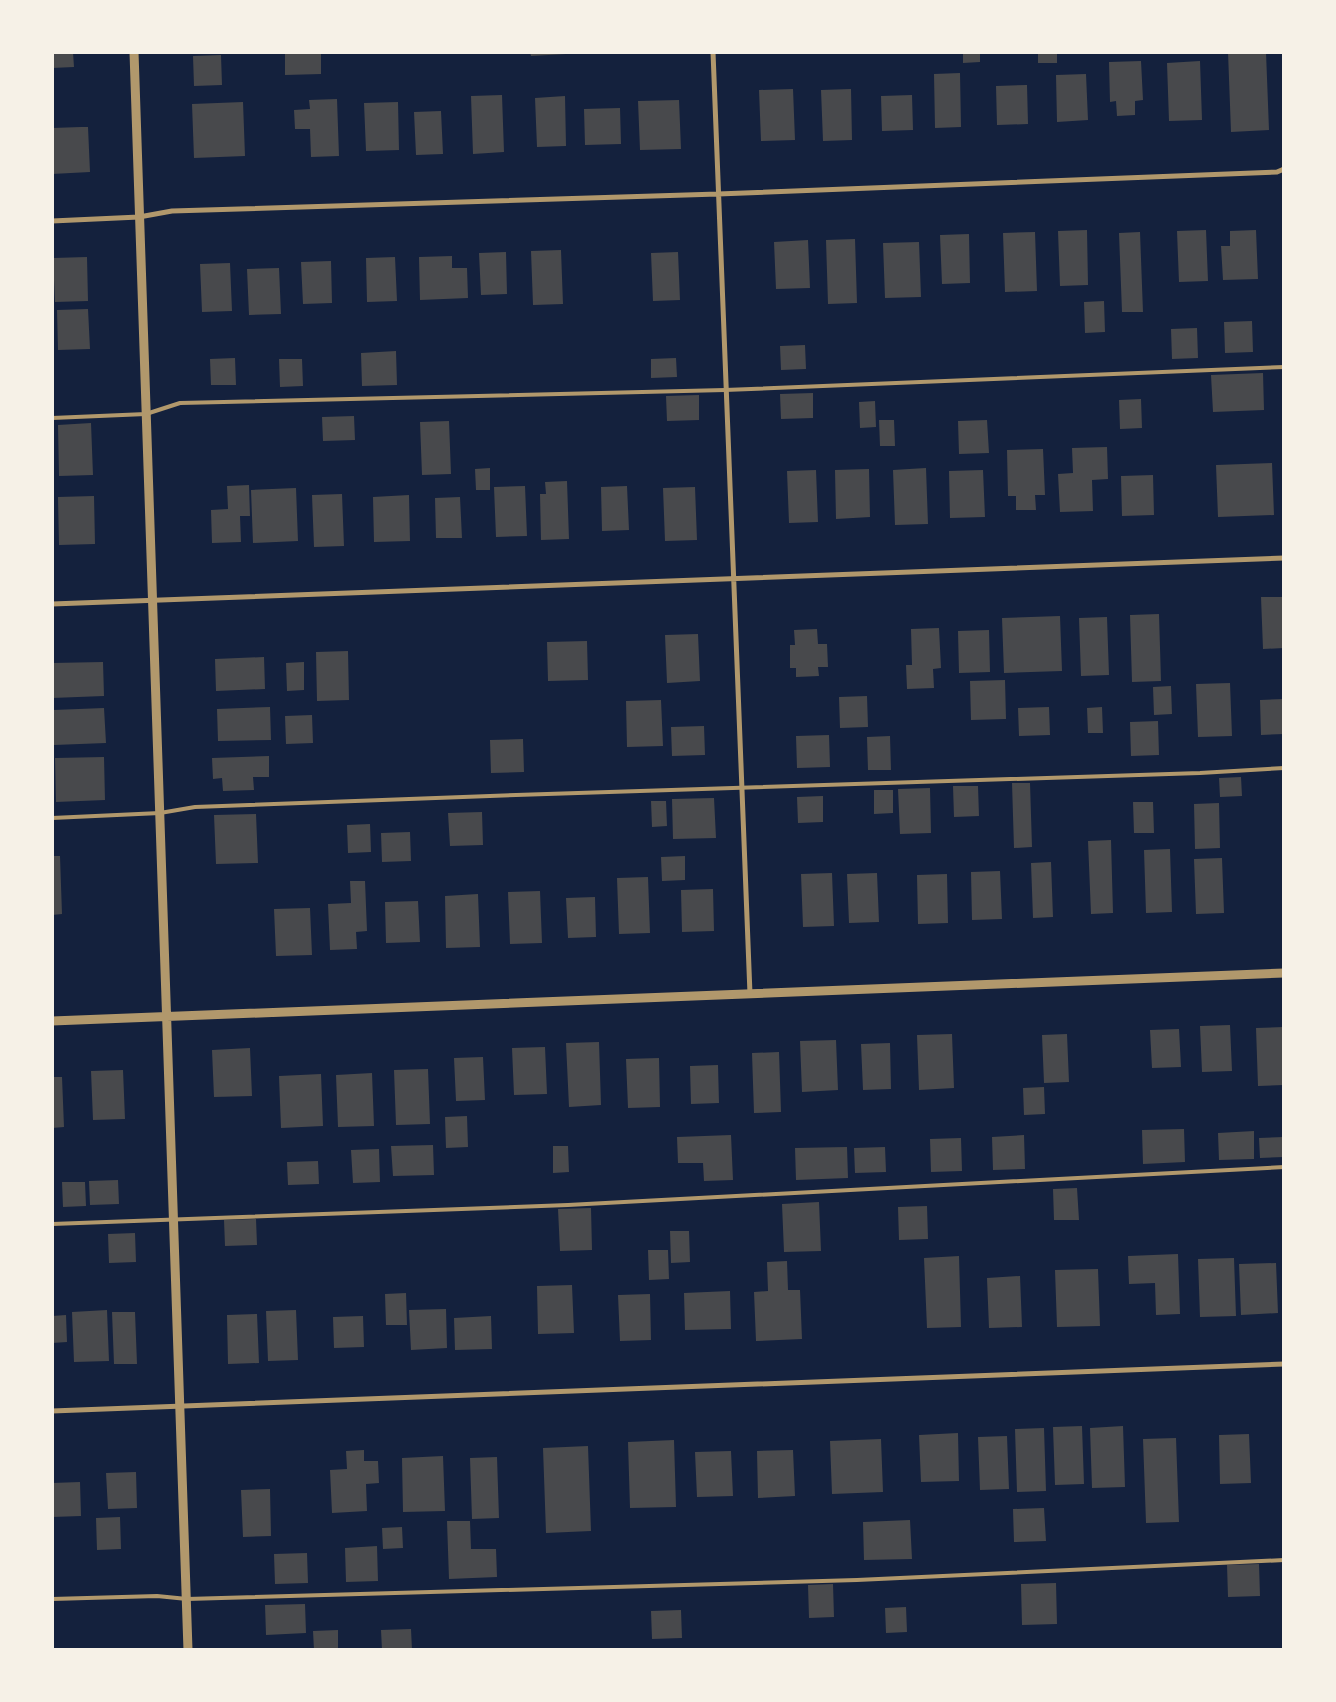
<svg xmlns="http://www.w3.org/2000/svg" width="1336" height="1702" viewBox="0 0 1336 1702" font-family="Jost,sans-serif">
<style>
.building{fill:#48494c}
.lines{fill:none;stroke-linecap:round;stroke-linejoin:round}
.service{stroke:#b1986c;stroke-width:4}
.minor{stroke:#b1986c;stroke-width:5}
.tertiary{stroke:#b1986c;stroke-width:9}
</style>
<rect width="100%" height="100%" fill="#14213d"/>
<path class="building" d="M52,52h21l1,15 -22,1z
M285,52h36v22l-36,1z
M530,52h36v2l-35,2z
M963,52h17v10l-17,1z
M1038,52h19v11h-19z
M1228,52h38l3,78 -38,2z
M221,55l1,30 -28,1 -1,-30z
M1141,61l2,39 -8,1v14l-18,1 -1,-15 -6,1 -1,-40z
M1200,61l2,59 -33,1 -2,-58z
M960,73l1,54 -26,1 -1,-54z
M1086,74l2,46 -31,2 -1,-47z
M1027,85l1,39 -31,1 -1,-39z
M793,89l2,51 -34,1 -2,-51z
M851,89l1,51 -29,1 -2,-51z
M502,95l2,57 -31,2 -2,-58z
M912,95l1,35 -31,1 -1,-35z
M565,96l1,50 -29,1 -2,-49z
M337,99l2,57 -28,1 -1,-28h-15l-1,-19 16,-1 -1,-9z
M679,100l2,49 -41,1 -2,-49z
M243,102l2,54 -51,2 -2,-54z
M398,102l1,48 -33,1 -2,-48z
M620,108l1,36 -36,1 -1,-36z
M441,111l2,43 -27,1 -2,-43z
M81,127h7l2,45 -38,2v-46z
M1087,230l1,55 -28,1 -2,-55z
M1206,230l2,51 -29,1 -2,-51z
M1256,230l2,49 -35,1 -2,-34h9v-15z
M1035,232l2,59 -32,1 -2,-59z
M1140,232l3,80h-21l-3,-79z
M969,234l1,49 -28,1 -2,-49z
M855,239l2,64 -29,1 -2,-64z
M808,240l2,48 -34,1 -2,-47z
M919,242l2,55 -36,1 -2,-55z
M561,250l2,54 -30,1 -2,-54z
M506,252l1,42 -26,1 -2,-42z
M678,252l2,48 -27,1 -2,-48z
M452,256v12h15l1,30 -48,2 -1,-43z
M87,257l1,44 -33,1 -2,-44z
M395,257l2,44 -30,1 -1,-44z
M331,261l1,42 -29,1 -2,-42z
M230,263l2,48 -30,1 -2,-48z
M279,268l2,46 -32,1 -2,-46z
M1104,301l1,31 -20,1 -1,-31z
M88,309l2,40 -32,1 -1,-40z
M1252,321l1,31 -28,1 -1,-31z
M1197,328l1,30 -26,1 -1,-30z
M805,345l1,24 -25,1 -1,-24z
M396,351l1,34 -35,1 -1,-33z
M235,358l1,27h-25l-1,-26z
M676,358l1,19 -26,1v-19z
M279,359h23l1,27 -23,1z
M1263,373l1,37 -51,2 -2,-37z
M813,393v25l-32,1 -1,-25z
M699,395v25l-32,1 -1,-25z
M1141,399l1,29 -22,1 -1,-29z
M875,401l1,26 -16,1 -1,-26z
M354,416l1,24 -32,1 -1,-24z
M879,420h15l1,26h-15z
M987,420l2,33 -30,1 -1,-33z
M449,421l2,53 -29,1 -2,-53z
M91,423l2,52 -34,1 -1,-51z
M1107,447l1,32 -16,1 1,31 -33,1 -2,-38 15,-1 -1,-25z
M1043,449l2,46h-10l1,15h-20v-14h-8l-1,-46z
M1272,463l2,52 -56,2 -2,-52z
M490,468v22h-14l-1,-21z
M926,468l2,56 -33,1 -2,-55z
M869,469l1,48 -34,2 -1,-49z
M816,470l2,52 -29,1 -2,-52z
M983,470l2,47 -35,1 -1,-47z
M1153,475l1,40 -32,1 -1,-40z
M567,481l2,58 -28,1 -1,-46h6l-1,-12z
M249,485l1,31h-10l1,26 -29,1 -1,-33 17,-1 -1,-23z
M525,486l2,50 -31,1 -2,-50z
M627,486l2,44 -27,1 -1,-44z
M695,487l2,53 -32,1 -2,-53z
M296,488l2,53 -45,2 -2,-53z
M342,494l2,52 -30,1 -2,-52z
M409,495l1,46 -36,1 -1,-45z
M94,496l1,48 -36,1 -1,-48z
M460,497l2,41h-26l-1,-40z
M1261,597h23v51l-21,1z
M1159,614l2,67 -29,1 -2,-67z
M1060,616l2,55 -58,2 -2,-55z
M1107,617l2,58 -28,1 -2,-58z
M939,628l2,40 -8,1 1,19 -27,1 -1,-24h6l-1,-36z
M817,629l1,15h9l1,23h-10l1,9 -23,1v-9h-6v-23h5l-1,-15z
M989,630l1,42 -31,1 -1,-42z
M698,634l2,47 -33,2 -2,-48z
M587,641l1,39 -40,1 -1,-39z
M348,651l1,49 -32,1 -1,-49z
M264,657l1,32 -49,2 -1,-32z
M103,662l1,34 -52,2v-35z
M304,662v28l-17,1 -1,-28z
M1005,680l1,39 -35,1 -1,-39z
M1230,683l2,53 -34,1 -2,-53z
M1171,686l1,28 -18,1 -1,-28z
M867,696l1,31 -28,1 -1,-31z
M1284,699v35l-23,1 -1,-35z
M661,700l2,46 -36,1 -1,-46z
M270,707l1,33 -53,1 -1,-32z
M1049,707l1,28 -31,1 -1,-28z
M1102,707l1,26h-15l-1,-25z
M104,708l2,35 -52,2 -1,-35z
M312,715l1,28 -27,1 -1,-28z
M1158,721l1,34 -28,1 -1,-34z
M704,726l1,29 -33,1 -1,-29z
M829,735l1,32 -33,1 -1,-32z
M890,736l1,34h-23l-1,-33z
M523,739l1,33 -33,1 -1,-33z
M269,756v21h-16l1,13 -31,1 -1,-13 -9,1 -1,-21z
M104,757l1,43 -49,2 -1,-44z
M1241,777l1,19 -22,1 -1,-19z
M1012,783h18l2,64 -18,1z
M953,786h25l1,30 -25,1z
M930,788l1,45 -31,1 -2,-45z
M874,790h19v23l-19,1z
M823,796v26l-25,1 -1,-26z
M714,798l2,40 -43,1 -1,-40z
M651,801h15l1,25 -15,1z
M1133,802h20l1,31h-20z
M1219,803l1,45 -25,1 -1,-45z
M482,812l1,33 -33,1 -2,-33z
M256,814l2,49 -42,1 -2,-49z
M370,824l1,28 -23,1 -1,-28z
M410,832l1,29 -29,1 -1,-29z
M1111,840l2,73 -22,1 -3,-73z
M1170,849l2,63 -26,1 -2,-63z
M52,856h8l2,58 -10,1z
M685,856v24l-23,1 -1,-24z
M1222,858l2,55 -28,1 -2,-55z
M1051,862l2,55 -20,1 -2,-55z
M1000,871l2,48 -30,1 -1,-48z
M832,873l2,53 -31,1 -2,-53z
M877,873l2,49 -30,1 -2,-49z
M947,874l1,49 -30,1 -1,-49z
M648,877l2,56 -31,1 -2,-56z
M350,881h15l2,50 -11,1 1,17 -27,1 -2,-46 23,-1z
M713,889l1,42 -32,1 -1,-42z
M540,891l2,52 -32,1 -2,-52z
M478,894l2,53 -34,1 -1,-52z
M595,897l1,40 -28,1 -2,-40z
M418,901l2,41 -34,1 -1,-41z
M310,908l2,47 -36,1 -2,-47z
M1230,1025l2,46 -30,1 -2,-46z
M1284,1027v58l-26,1 -2,-58z
M1179,1029l2,38 -29,1 -2,-38z
M952,1034l2,54 -35,2 -2,-55z
M1067,1034l2,48 -25,1 -2,-48z
M836,1040l2,50 -36,2 -2,-51z
M599,1042l2,63 -32,2 -3,-64z
M890,1043l1,46 -28,1 -2,-46z
M545,1047l2,47 -33,1 -2,-47z
M250,1048l2,48 -38,1 -2,-47z
M779,1052l2,60 -27,1 -2,-60z
M483,1057l2,43 -29,1 -2,-43z
M659,1058l1,49 -32,1 -2,-49z
M718,1065l1,38 -28,1 -1,-38z
M428,1069l2,55 -34,1 -2,-55z
M123,1070l2,49 -32,1 -2,-49z
M372,1073l2,53 -36,1 -2,-52z
M321,1074l2,52 -42,2 -2,-52z
M52,1077h10l2,50 -12,1z
M1044,1087l1,27 -21,1 -1,-27z
M467,1116l1,31 -22,1 -1,-31z
M1184,1129l1,33 -42,2 -1,-34z
M1254,1131v28l-35,1 -1,-27z
M731,1135l2,45 -29,1 -1,-18h-25l-1,-26z
M1024,1135l1,34 -32,1 -1,-33z
M1284,1137v20l-24,1 -1,-20z
M961,1138l1,33 -31,1 -1,-33z
M433,1145l1,30 -41,1 -2,-30z
M553,1146h15l1,26 -16,1z
M847,1147l1,31 -52,2 -1,-32z
M885,1147l1,25 -31,1 -1,-25z
M379,1149l1,33 -27,1 -2,-33z
M318,1161l1,23 -31,1 -1,-23z
M118,1180l1,24 -29,1 -1,-24z
M62,1182h23l1,24 -23,1z
M1077,1188l2,32h-25l-1,-31z
M819,1202l2,49 -37,1 -2,-48z
M927,1206l1,33 -29,1 -1,-33z
M591,1208l1,42 -32,1 -2,-42z
M256,1219l1,26 -32,1 -1,-26z
M670,1231h19l1,31 -19,1z
M135,1233l1,29 -27,1 -1,-29z
M648,1250h20l1,29 -20,1z
M1178,1254l2,60 -24,1 -1,-32 -26,1 -1,-28z
M959,1256l2,71 -34,1 -3,-70z
M1234,1258l2,58 -36,1 -2,-58z
M787,1261l1,29h12l2,49 -46,2 -2,-49 14,-1 -1,-29z
M1276,1263l2,50 -37,2 -2,-51z
M1098,1269l2,57 -43,1 -2,-57z
M1020,1276l2,51 -33,1 -2,-50z
M572,1285l2,48 -36,1 -1,-48z
M730,1291l1,38 -46,1 -1,-37z
M406,1293l1,32h-21l-1,-31z
M650,1294l1,46 -31,1 -2,-46z
M446,1309l1,39 -36,2 -2,-40z
M107,1310l2,51 -35,1 -2,-50z
M296,1310l2,50 -30,1 -2,-50z
M112,1312h23l2,52h-23z
M257,1314l2,49 -31,1 -1,-49z
M66,1315l1,27 -15,1v-27z
M363,1316l1,31 -30,1 -1,-31z
M491,1316l1,33 -37,1 -1,-32z
M1082,1426l2,58 -29,1 -2,-58z
M1123,1426l2,61 -33,1 -2,-60z
M1044,1428l2,63 -29,1 -2,-63z
M958,1433l1,48 -38,1 -2,-47z
M1249,1434l2,49 -31,1 -1,-49z
M1007,1436l2,53 -29,1 -2,-53z
M1176,1438l3,84 -33,1 -3,-84z
M881,1439l2,53 -51,2 -2,-53z
M674,1440l2,67 -46,1 -2,-66z
M588,1446l3,85 -45,2 -3,-85z
M364,1450v11h14l1,22 -13,1 1,27 -35,2 -2,-43 17,-1 -1,-18z
M793,1450l2,46 -37,2 -1,-47z
M731,1451l2,45 -36,1 -2,-45z
M443,1456l2,55 -42,1 -1,-54z
M497,1457l2,61 -27,1 -2,-61z
M136,1472l1,36 -29,1 -2,-36z
M80,1482l1,34 -29,1v-34z
M270,1489l1,47 -28,1 -2,-47z
M1044,1508l2,33 -32,1 -1,-33z
M120,1517l1,32 -24,1 -1,-32z
M910,1520l2,39 -48,1 -1,-38z
M447,1521h23l1,28h25l1,28 -48,2z
M402,1527l1,21 -20,1 -1,-21z
M377,1546l1,35 -32,1 -1,-34z
M307,1553l1,30 -33,1 -1,-30z
M1259,1564l1,32 -32,1 -1,-32z
M1056,1583l1,41 -35,1 -1,-41z
M833,1584l1,33 -25,1 -1,-33z
M305,1604l1,29 -40,2 -1,-30z
M906,1607l1,25 -21,1 -1,-25z
M681,1610l1,28 -30,1 -1,-28z
M411,1629l1,21h-30l-1,-20z
M338,1630v20h-24l-1,-19z"/>
<g class="lines">
<path class="service" d="M52,418l94,-4 34,-11 545,-13 559,-23
M52,818l108,-5 35,-6 321,-12 684,-22 84,-5
M52,1224l516,-19 716,-38
M52,1599l105,-3 30,3 670,-19 427,-20"/>
<path class="minor" d="M713,52l37,942
M52,221l87,-4 33,-6 546,-17 559,-22 7,-3
M52,604l1232,-46
M52,1411l1232,-47"/>
<path class="tertiary" d="M134,52l54,1598
M52,1021l1232,-48"/>
</g>
<rect width="1336" height="1702" fill="none" stroke="#f6f1e7" stroke-width="108"/>
</svg>
